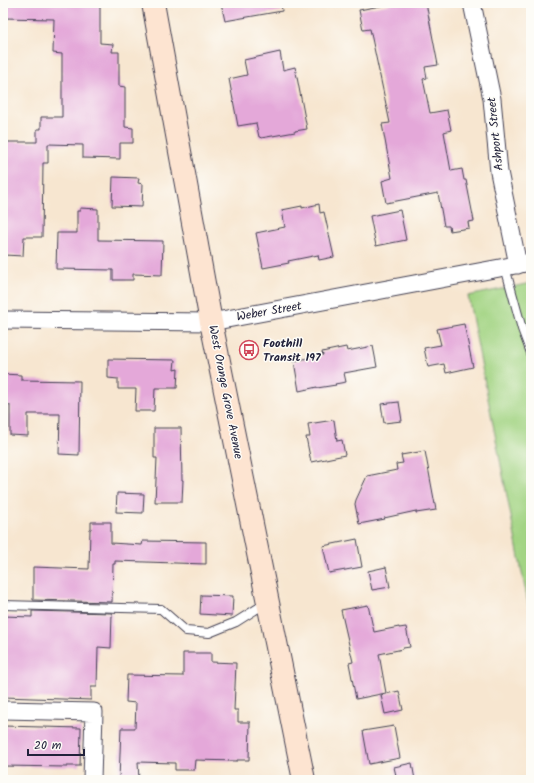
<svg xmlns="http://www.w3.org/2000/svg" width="534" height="783" viewBox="0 0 534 783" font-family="Kalam,sans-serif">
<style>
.green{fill:#a3d483;stroke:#627b5f}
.building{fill:#e4a8d9}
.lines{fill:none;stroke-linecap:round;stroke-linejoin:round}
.lane-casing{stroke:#423f51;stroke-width:10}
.street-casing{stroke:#423f51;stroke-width:19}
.secondary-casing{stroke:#423f51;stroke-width:24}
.lane{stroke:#fff;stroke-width:8}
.street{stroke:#fff;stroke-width:17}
.secondary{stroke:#fde4d1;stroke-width:22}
.labels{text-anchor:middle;stroke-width:3;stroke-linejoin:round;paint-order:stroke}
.street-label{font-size:12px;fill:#22223b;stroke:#fdfcf7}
.poi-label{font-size:12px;font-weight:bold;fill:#22223b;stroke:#fdfcf7;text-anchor:start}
</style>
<rect width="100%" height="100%" fill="#fdfcf7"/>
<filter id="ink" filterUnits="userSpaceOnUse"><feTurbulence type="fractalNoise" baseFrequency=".025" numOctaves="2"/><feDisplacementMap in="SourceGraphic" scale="8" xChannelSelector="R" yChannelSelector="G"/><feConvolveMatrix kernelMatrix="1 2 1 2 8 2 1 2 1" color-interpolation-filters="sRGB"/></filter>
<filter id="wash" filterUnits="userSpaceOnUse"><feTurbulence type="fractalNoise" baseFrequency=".012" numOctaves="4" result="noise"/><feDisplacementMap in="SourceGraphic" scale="16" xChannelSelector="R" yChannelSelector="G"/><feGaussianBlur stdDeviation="0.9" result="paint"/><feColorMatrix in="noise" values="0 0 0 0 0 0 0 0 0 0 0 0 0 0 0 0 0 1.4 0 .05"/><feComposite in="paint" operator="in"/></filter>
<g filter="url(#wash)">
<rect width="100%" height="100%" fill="#f7e6d0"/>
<path class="green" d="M531,283v336l-63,-323z"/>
<g id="blocks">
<path class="building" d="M3,3h96v4h1v36l13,1 -1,8h7v34l6,1v40l8,1v15h-13v16l-37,-1v-13l-35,-1v19h-5l-1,74h-18l-1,19 -19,-1 1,-93h-2v-20h34v-13h4v-12h21v-63l-9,-1 1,-34 -51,-1z
M221,3h60l1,8 -57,10z
M396,3h30l12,62 -13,2 2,11 -4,1 7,34 17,-3 4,20 -7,2 7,39 11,-2 2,11h2l8,41 -6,1 1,6 -19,3 -1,-5h-5l-6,-33 -52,10 -4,-22 10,-3 -10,-54 8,-1 -20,-94 -7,1 -4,-20z
M280,52l3,18 12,-3 12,62 -12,2v1l-34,6 -1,-1h-1l-3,-14 -18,3 -9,-47 18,-4 -3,-15z
M113,177l26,1 -1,5 5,1 -1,23 -30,-1z
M319,204l1,9 4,-1 10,45 -15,3 -1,-5 -30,6 1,2 -26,5 -7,-35 29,-6 -3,-17 20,-4v2z
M80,208l18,1v31l65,1 -1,34 -29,-1v6h-20v-10l-57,-1 1,-36h20v-22h3z
M400,210l6,30 -30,6 -6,-30z
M464,324l9,43 -27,6 -2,-9 -16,3 -4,-19 17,-3 -4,-16z
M373,346l4,21 -33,6 2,9 -11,2 1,1 -19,3v-1l-18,4 -5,-30 29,-6 -1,-3 24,-5 1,4z
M108,359l67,1 -1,10 4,-1 -1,19h-22l-1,23h-19l1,-22h-18v-10l-10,-1z
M3,374l18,1v5l59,1 -1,74 -20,-1 1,-40h-32v22l-18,-1v-30h-7z
M399,402l3,19 -18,2 -3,-19z
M334,420l3,21 5,-1 3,15 -34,7 -5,-25h4l-2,-13z
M154,428h27l1,52h1l-1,22h-27l2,-44h-3z
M425,451l11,59 -20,3v-2l-32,7 1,1 -26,5 -4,-20 1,-4 11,-24 30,-6 -1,-6 7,-1 -2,-8z
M117,493l27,1 -1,19 -27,-1z
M91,522h20v21l31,2 1,-4 63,1v22l-91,-3v3h-2l-1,38 -79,-2v-33l56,2 1,-40h1z
M357,539l5,28 -33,6 -6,-27z
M386,567l4,20 -18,3 -4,-19z
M201,595l32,1 -1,20 -32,-2z
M368,605l6,27 25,-5v1l7,-1 4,20 -7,1v1l-24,5 7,39 -30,6 -7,-36 4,-1 -12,-52z
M32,611l80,2 -1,35 -13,-1 -1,40h-6v13l-88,-3v-81l29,1z
M183,653h28v9l25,1 -2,47h4v12h12l-1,38h-12v1l-42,-1 -1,10h-19v-7l-37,-1 1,18h-20l2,-52h14l1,-25 -10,-1 1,-27 56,1z
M399,691l4,19 -18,4 -4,-19z
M3,726l78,2 -1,38h-13v1l-64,-1z
M394,726l6,32 -31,6 -6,-33z
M412,763l3,17h-18l-3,-13z"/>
</g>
</g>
<g filter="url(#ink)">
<use href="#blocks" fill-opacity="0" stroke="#423f51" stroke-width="1"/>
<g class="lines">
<defs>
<path id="lane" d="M505,267l17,62 9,24
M3,605l158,4 25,22 23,2 27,-11 30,-19"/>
<path id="street" d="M472,3l20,96 7,73 19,93
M3,320l208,2 294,-55 26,-5
M3,710l91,2 -2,68"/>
<path id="secondary" d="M153,3l58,319 93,458"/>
</defs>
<use href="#lane" class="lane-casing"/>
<use href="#street" class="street-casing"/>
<use href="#secondary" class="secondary-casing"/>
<use href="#lane" class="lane"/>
<use href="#street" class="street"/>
<use href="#secondary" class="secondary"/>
</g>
</g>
<defs>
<symbol id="bus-ring" viewBox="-11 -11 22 22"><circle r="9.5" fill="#fdfcf7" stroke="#d1495b" stroke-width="1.5"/><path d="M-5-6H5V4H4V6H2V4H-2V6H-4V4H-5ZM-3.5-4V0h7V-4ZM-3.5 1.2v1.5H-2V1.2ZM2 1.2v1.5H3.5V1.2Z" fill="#d1495b"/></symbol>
</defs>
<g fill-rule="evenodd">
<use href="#bus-ring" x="238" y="339" width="22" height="22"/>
</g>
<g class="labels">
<g class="street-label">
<text transform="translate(495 134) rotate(-96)" y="4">Ashport Street</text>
<text transform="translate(269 311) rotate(-10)" y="4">Weber Street</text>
<text transform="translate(226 392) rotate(79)" y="4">West Orange Grove Avenue</text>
</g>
<g class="poi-label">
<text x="263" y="347">Foothill<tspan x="263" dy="14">Transit 197</tspan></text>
</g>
</g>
<rect width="534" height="783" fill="none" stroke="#fdfcf7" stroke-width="16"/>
<path d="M28 749v6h56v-6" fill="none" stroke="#22223b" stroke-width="2"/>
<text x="34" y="749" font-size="12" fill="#22223b" stroke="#fdfcf7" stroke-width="3" paint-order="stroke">20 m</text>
</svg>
